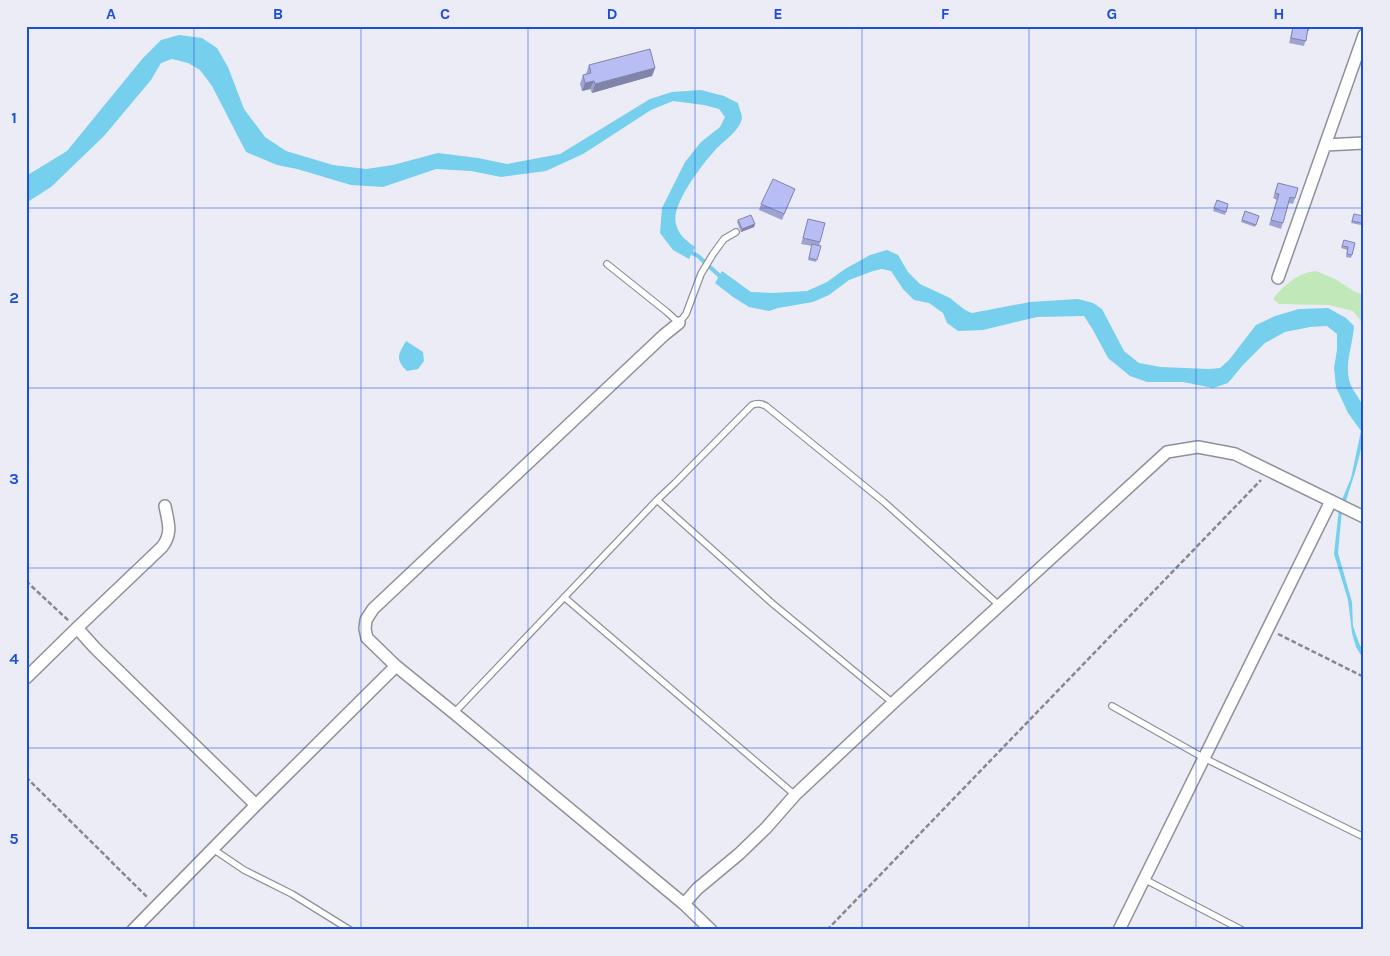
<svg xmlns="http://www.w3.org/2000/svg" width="1390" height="956" viewBox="0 0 1390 956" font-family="Karla,sans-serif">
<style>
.green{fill:#c1e8b8}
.water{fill:#77cfee}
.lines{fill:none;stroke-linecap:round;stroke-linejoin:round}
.stream{stroke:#77cfee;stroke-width:4}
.lane-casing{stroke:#8f9099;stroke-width:8}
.street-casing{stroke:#8f9099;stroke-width:14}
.path{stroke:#87878e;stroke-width:2.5;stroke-dasharray:5 2.5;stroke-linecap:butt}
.lane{stroke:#fff;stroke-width:5.5}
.street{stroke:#fff;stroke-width:11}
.wall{fill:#9ea3d1}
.shaded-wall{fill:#8184aa}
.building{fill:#b8bdf3;stroke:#8184aa}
.grid{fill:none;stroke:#1d4ed8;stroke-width:1;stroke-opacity:0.55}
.neatline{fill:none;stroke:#1d4ed8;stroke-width:2}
.grid-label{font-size:16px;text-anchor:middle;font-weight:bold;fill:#1d4ed8}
</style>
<rect width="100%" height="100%" fill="#ececf6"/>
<path class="green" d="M1316,271l19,8 20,13 9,2v31l-11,-14 -24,-6 -50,-1 -6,-5c10,-13 26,-27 43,-28z"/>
<path class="water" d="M179,35l23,3 15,10 11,19 16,42 21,28 21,14 47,14 33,4 27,-4 45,-12 40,5 29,6 53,-10 90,-55 22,-7 29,-2 23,6 14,7c1,5 4,11 4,15 -2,12 -17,22 -25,30 -13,14 -47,57 -41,76 3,12 10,16 19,23l-6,12 -16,-9 -13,-17 2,-25 23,-46 16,-20 19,-15 5,-10 -6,-8 -15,-4 -31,-4 -22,9 -68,44 -37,17 -45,6 -30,-6 -35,-2 -53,18 -32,-2 -54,-16 -20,-4 -31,-13 -34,-66 -12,-16 -12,-7 -16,-4 -11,4 -10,17 -47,56 -53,51 -25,16v-27l41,-25 76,-93 18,-18z
M887,250l11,5 10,17 12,12 30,14 15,12 7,3 58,-11 48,-3 15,4 9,6 22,42 15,12 22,4 48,2 11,-1 9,-8 27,-35 19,-9 24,-7 29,-1 18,10 8,8c-1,16 -7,32 -6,46 1,18 10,21 15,35 1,3 1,8 1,11 0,32 -10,57 -19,86l-4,-2 10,-24 10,-47 -13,-18 -12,-26 -2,-19 3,-18v-16l-10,-8 -17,1 -25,5 -20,11 -22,22 -15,18 -15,5 -30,-6h-36l-17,-6 -22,-18 -15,-28 -9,-14 -47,1 -54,13 -25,1 -11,-8 -4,-10 -14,-10 -15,-3 -11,-11 -12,-18 -9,-2 -9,2 -24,9 -20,15 -16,7 -35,6 -9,3 -20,-4 -16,-10 -18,-14 7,-12 29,21 22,1 34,-2 20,-9 18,-13 25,-14z
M406,341l17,11 1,9 -6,8 -11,2c-12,-12 -9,-16 -1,-30z
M1339,509l3,1 -4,43 14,49 1,24 6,17 5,10v7l-8,-13 -4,-14 -4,-33 -14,-46z"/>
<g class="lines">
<path class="stream" d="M688,251l10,5 25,23"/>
<defs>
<path id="lane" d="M607,264l60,48 12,11 7,-9 15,-40 12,-20 11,-15 12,-7
M657,500l116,104 120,99
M564,597l231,198
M1112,706l92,52 160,79
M454,713l203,-213 18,-17 77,-78c5,-2 9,-2 14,1l118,96 116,104
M213,849l31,21 48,24 58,36
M1144,879l98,51"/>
<path id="street" d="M1325,145l39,-2
M1278,278l86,-243
M679,323l-15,12 -291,274 -7,11 -1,9 2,9 29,28 58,47 230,191 27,26
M77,628l18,20 161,157
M26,678l51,-50 85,-81c11,-14 6,-25 3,-41
M684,904l13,-15 42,-35 27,-26 29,-33 98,-92 274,-251 31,-5 37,7 129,63
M133,930l123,-125 140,-139
M1119,930l212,-429"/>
</defs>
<use href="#lane" class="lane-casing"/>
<use href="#street" class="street-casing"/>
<path class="path" d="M26,581l43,40
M1278,634l86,43
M26,777l122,121
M827,930l434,-450"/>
<use href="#lane" class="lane"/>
<use href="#street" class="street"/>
</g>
<path class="wall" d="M1282,26h5l-1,3 -5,-1z
M1293,26h17l-1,5h-1l-4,15 -15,-3z
M589,65l66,3 -3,8 -60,17 -2,-4 -8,2 -2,-7 3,-9 3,-1z
M1278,183l17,15 -2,6 -4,-1 -8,26 -12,-4 8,-25 -4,-2z
M795,189l-13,31 -23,-10 2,-6z
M1217,200l11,4 -3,11 -12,-4z
M1245,211l14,5 -4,11 -14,-5z
M1354,214l8,9 -1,2 -10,-2z
M808,219l12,23 -4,20 -8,-2 4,-14 -11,-2z
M738,220l17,4 -1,3 -13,5 -4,-10z
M1344,240l11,3 -4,15 -5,-1 1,-7 -6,-2z"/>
<path class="shaded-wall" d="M655,68l-3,8 -60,17 3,-9z
M594,81l-4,8 -8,2 3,-8z
M755,224l-1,3 -13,5 1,-3z"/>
<path class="building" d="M1293,26l9,2v-2l6,1 -2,14 -15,-3z
M650,49l5,19 -60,16 -1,-3 -9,2 -2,-8 8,-2 -2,-8z
M773,179l22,10 -11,25 -23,-10z
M1278,183l20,5 -3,10 -5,-1 -7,26 -12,-3 8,-26 -4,-1z
M1217,200l11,4 -2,8 -12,-4z
M1245,211l14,5 -3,9 -14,-5z
M1354,214l9,2 -1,7 -10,-2z
M751,215l4,9 -13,5 -4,-9z
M808,219l17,4 -5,19 -17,-4z
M1344,240l11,3 -3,12 -5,-1 1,-7 -6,-1z
M812,244l9,2 -4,14 -8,-2z"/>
<path class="grid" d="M194,26v904M361,26v904M528,26v904M695,26v904M862,26v904M1029,26v904M1196,26v904M26,208h1338M26,388h1338M26,568h1338M26,748h1338"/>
<rect width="1390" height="956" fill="none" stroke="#ececf6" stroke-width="55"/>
<rect x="28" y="28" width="1334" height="900" class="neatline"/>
<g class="grid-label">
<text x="111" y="19">A</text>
<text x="278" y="19">B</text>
<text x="445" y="19">C</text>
<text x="612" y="19">D</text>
<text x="778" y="19">E</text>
<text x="945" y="19">F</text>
<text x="1112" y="19">G</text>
<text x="1279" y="19">H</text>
<text x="14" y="123">1</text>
<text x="14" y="303">2</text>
<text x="14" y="484">3</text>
<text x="14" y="664">4</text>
<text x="14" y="844">5</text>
</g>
</svg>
